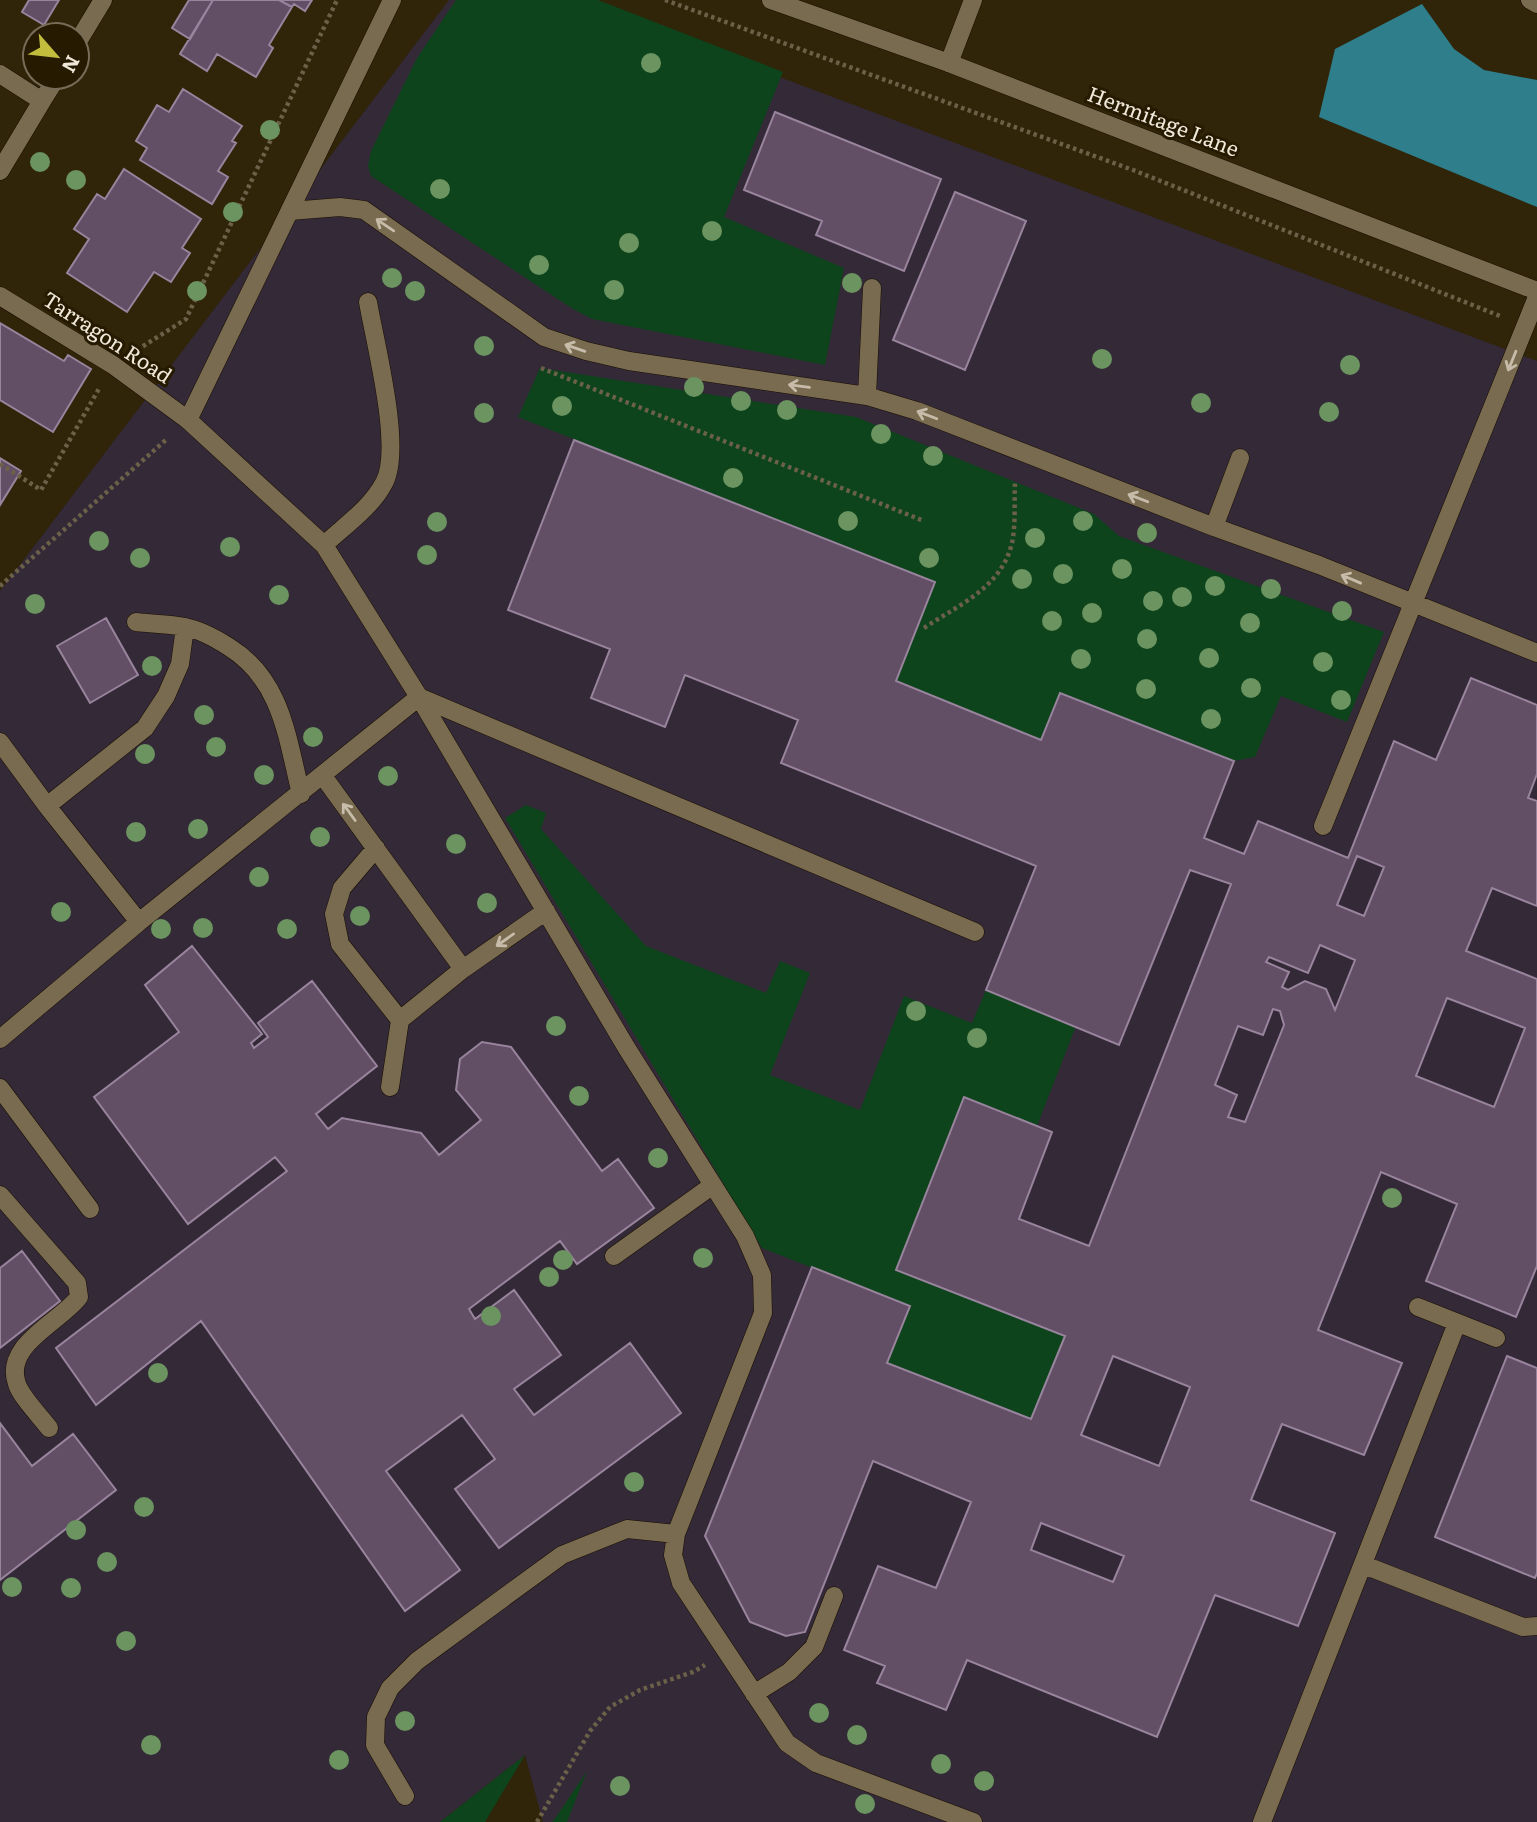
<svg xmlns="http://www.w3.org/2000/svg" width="1537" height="1822" viewBox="0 0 1537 1822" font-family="Literata,serif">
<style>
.medical{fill:#342937}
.green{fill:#0e441c}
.water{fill:#2e7e8b}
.building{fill:#624f66;stroke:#99849d;stroke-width:2;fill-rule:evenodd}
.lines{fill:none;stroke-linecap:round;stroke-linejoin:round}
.lane-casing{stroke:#180d00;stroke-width:19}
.street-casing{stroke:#180d00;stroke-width:19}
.secondary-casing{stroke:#180d00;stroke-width:19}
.path{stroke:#6b6149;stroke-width:4.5;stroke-dasharray:3.5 3.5;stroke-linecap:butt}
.lane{stroke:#796b4f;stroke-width:18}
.street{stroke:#796b4f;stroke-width:18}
.secondary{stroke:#796b4f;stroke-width:18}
.tree{fill:#6b9460}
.oneway{stroke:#c6bca9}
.labels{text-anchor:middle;stroke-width:6;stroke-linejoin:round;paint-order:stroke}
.street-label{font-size:21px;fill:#f0e8d9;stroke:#261a01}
</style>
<rect width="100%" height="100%" fill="#302409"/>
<path class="medical" d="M449,0h125l963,361v1461h-994l-18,-67 -85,67h-440v-1231z"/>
<path class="green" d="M456,0h142l185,72 -59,145 120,51 -19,97 -233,-46 -19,-10 -202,-133 -3,-10 3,-15 46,-93z
M540,368l316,49 238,97 25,22 265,96 -37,90 -66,-26 -26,61 -21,4 -174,-67 -19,46 -145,-59 39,-99 -417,-165z
M526,805l20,8 -5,16 105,117 120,47 14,-32 30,12 -40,102 90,35 44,-114 68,27 14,-33 90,36 -39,100 -73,-28 -68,171 169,67 -34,83 -144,-56 22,-57 -147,-58 -257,-430z
M525,1755l-40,67h-45z
M587,1771l-20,51h-15l4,-5z"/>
<path class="water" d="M1422,4l32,45 30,21 53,10v127l-218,-90 16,-68z"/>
<path class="building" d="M29,0h30l-15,25 -22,-13z
M189,0h24l-23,39 -18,-11z
M213,0h66l13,7 -23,38 4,3 -17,29 -39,-23 -10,17 -27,-17z
M279,0h33l-7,11 -11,-7 -2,3z
M183,89l59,37 -10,15 4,2 -18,28 10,6 -16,27 -72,-44 7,-12 -11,-7 21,-36 12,7z
M775,112l166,67 -37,92 -88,-36 6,-14 -78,-31z
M124,169l77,50 -19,29 8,5 -19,29 -17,-10 -27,40 -60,-39 22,-34 -15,-10 23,-35 8,5z
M955,192l71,29 -61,149 -72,-30z
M0,323l64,38 4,-6 23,14 -38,63 -53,-32z
M574,440l361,142 -39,99 145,59 19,-47 174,68 -30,77 40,16 14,-33 90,37 46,-117 42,19 35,-82 66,27v69l-9,24 9,3v105l-45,-18 -26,63 71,28v287l-21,51 -90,-36 31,-77 -76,-32 -63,158 84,33 -38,92 -82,-31 -31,76 84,33 -37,93 -83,-31 -58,142 -190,-77 -21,50 -69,-27 8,-17 -41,-16 34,-84 58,22 35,-86 -98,-41 -68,171 -19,4 -36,-14 -45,-86 107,-269 98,39 -23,57 144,56 34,-83 -169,-66 68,-173 88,35 -33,87 70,27 142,-362 -41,-14 -71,175 -133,-55 50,-124 -255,-103 17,-43 -113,-45 -20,52 -74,-29 19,-49 -102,-39zM1357,856l27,11 -20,49 -27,-11zM1320,945l35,15 -20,50 -9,-21 -21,-8 -17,9 -6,-3 7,-15 -23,-10 3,-5 39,16zM1447,998l78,30 -31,79 -78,-31zM1273,1009l7,2 4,14 -39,97 -17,-5 9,-22 -22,-10 23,-59 25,9zM1113,1356l77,31 -31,79 -78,-31zM1041,1523l83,33 -11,26 -82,-32z
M0,458l21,13 -21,34z
M106,618l32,57 -48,28 -33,-57z
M192,946l70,88 -11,9 3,5 14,-11 -10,-14 54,-42 65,85 -61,48 12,15 14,-11 79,15 18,22 42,-35 -25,-30 4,-31 22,-17 29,5 91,124 16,-12 36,49 -77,56 -17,-23 -91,68 6,10 39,-29 47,65 -47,34 20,26 96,-72 51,70 -182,135 -44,-59 40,-30 -33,-44 -76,56 74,99 -55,41 -204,-290 -105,84 -40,-57 231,-177 -12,-14 -87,67 -94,-127 85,-65 -34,-47z
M22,1251l38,50 -60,47v-80z
M1507,1356l30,12v205l-2,5 -100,-41z
M0,1423l32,43 41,-32 43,56 -116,90z"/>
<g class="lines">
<defs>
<path id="lane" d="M77,43l26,-43
M0,74l42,27 -42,70
M42,101l15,-24
M290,211l50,-4 24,3 180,127 42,14 43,10 238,35 50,15 297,116 105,38 218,88
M867,396l5,-108
M188,420l136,125 95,152 207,350 119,189 17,39 1,38 -87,221 -3,21 8,28 106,160 29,20 157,59
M1214,527l26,-69
M324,545c20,-19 47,-37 60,-62 19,-34 -9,-140 -16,-181
M136,622c16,2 33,2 49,5 16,3 30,11 44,20 53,33 58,91 72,147
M0,742l47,64 92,116
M323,776l140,193 -63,51 -10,67
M47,806l98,-78 21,-32 14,-32 5,-37
M1323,826l214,-529
M376,848l-34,40 -8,26 6,30 60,76
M463,969l83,-58
M0,1039l139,-117 280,-225 556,235
M0,1088l90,121
M0,1195l77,88 2,14c-20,26 -76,48 -62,87 4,13 23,32 32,44
M614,1256l99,-71
M1418,1307l78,31
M1364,1565l159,62 14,-1
M754,1694l35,-22 25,-25 20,-51
M405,1796l-30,-51 1,-28 14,-29 27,-27 145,-106 65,-26 49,5
M1262,1822l195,-499"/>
<path id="street" d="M1530,0l7,4
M949,63l24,-63
M0,296l113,69 75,55 204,-420"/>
<path id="secondary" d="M771,0l178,63 588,228"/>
</defs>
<use href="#lane" class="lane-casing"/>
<use href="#street" class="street-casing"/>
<use href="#secondary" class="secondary-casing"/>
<path class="path" d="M665,0l468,170 367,146
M137,350l49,-31 151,-319
M541,368l383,153
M0,464l41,26 59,-103
M0,586l167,-147
M924,628c36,-24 77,-40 88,-85 4,-19 2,-41 3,-60
M537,1822l53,-91 20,-24 30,-17 53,-18 12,-7"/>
<use href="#lane" class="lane"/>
<use href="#street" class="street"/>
<use href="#secondary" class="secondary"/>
</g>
<g class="tree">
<circle cx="651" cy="63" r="10"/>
<circle cx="270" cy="130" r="10"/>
<circle cx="40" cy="162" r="10"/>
<circle cx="76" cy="180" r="10"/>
<circle cx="440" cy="189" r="10"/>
<circle cx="233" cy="212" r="10"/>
<circle cx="712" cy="231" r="10"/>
<circle cx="629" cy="243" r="10"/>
<circle cx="539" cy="265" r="10"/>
<circle cx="392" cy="278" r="10"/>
<circle cx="852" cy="283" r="10"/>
<circle cx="614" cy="290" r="10"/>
<circle cx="197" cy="291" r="10"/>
<circle cx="415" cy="291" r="10"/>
<circle cx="484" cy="346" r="10"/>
<circle cx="1102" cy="359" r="10"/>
<circle cx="1350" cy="365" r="10"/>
<circle cx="694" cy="387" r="10"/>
<circle cx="741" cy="401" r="10"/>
<circle cx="1201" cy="403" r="10"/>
<circle cx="562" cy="406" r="10"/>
<circle cx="787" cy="410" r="10"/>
<circle cx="1329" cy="412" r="10"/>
<circle cx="484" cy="413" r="10"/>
<circle cx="881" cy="434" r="10"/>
<circle cx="933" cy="456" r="10"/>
<circle cx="733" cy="478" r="10"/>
<circle cx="848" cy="521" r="10"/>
<circle cx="1083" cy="521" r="10"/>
<circle cx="437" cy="522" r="10"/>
<circle cx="1147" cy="533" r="10"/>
<circle cx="1035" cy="538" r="10"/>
<circle cx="99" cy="541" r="10"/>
<circle cx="230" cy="547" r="10"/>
<circle cx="427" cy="555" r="10"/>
<circle cx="140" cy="558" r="10"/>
<circle cx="929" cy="558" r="10"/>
<circle cx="1122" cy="569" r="10"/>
<circle cx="1063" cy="574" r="10"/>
<circle cx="1022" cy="579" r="10"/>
<circle cx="1215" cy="586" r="10"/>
<circle cx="1271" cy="589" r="10"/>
<circle cx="279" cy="595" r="10"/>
<circle cx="1182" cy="597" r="10"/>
<circle cx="1153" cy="601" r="10"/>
<circle cx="35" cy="604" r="10"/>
<circle cx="1342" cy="611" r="10"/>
<circle cx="1092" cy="613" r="10"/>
<circle cx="1052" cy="621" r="10"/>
<circle cx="1250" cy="623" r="10"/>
<circle cx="1147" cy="639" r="10"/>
<circle cx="1209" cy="658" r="10"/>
<circle cx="1081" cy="659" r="10"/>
<circle cx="1323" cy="662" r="10"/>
<circle cx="152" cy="666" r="10"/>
<circle cx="1251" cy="688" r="10"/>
<circle cx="1146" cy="689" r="10"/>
<circle cx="1341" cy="700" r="10"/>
<circle cx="204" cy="715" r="10"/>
<circle cx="1211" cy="719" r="10"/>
<circle cx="313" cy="737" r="10"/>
<circle cx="216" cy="747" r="10"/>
<circle cx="145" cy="754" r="10"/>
<circle cx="264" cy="775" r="10"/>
<circle cx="388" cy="776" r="10"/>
<circle cx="198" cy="829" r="10"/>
<circle cx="136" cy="832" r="10"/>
<circle cx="320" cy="837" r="10"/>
<circle cx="456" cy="844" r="10"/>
<circle cx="259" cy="877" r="10"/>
<circle cx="487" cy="903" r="10"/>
<circle cx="61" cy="912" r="10"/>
<circle cx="360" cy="916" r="10"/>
<circle cx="203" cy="928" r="10"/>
<circle cx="161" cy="929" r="10"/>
<circle cx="287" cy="929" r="10"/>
<circle cx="916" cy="1011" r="10"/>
<circle cx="556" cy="1026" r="10"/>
<circle cx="977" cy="1038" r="10"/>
<circle cx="579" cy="1096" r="10"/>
<circle cx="658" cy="1158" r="10"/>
<circle cx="1392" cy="1198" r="10"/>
<circle cx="703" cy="1258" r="10"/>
<circle cx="563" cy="1260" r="10"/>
<circle cx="549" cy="1277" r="10"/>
<circle cx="491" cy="1316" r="10"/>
<circle cx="158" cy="1373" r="10"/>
<circle cx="634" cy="1482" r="10"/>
<circle cx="144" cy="1507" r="10"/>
<circle cx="76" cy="1530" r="10"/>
<circle cx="107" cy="1562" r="10"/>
<circle cx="12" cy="1587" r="10"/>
<circle cx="71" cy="1588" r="10"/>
<circle cx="126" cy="1641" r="10"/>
<circle cx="819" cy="1713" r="10"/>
<circle cx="405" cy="1721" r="10"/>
<circle cx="857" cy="1735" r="10"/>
<circle cx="151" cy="1745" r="10"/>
<circle cx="339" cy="1760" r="10"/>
<circle cx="941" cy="1764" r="10"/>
<circle cx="984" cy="1781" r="10"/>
<circle cx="620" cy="1786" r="10"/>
<circle cx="865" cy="1804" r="10"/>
</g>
<defs><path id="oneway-shaft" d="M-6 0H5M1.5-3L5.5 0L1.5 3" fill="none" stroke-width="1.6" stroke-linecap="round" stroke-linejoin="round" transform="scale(1.75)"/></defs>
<g class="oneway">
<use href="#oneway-shaft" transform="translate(385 225) rotate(-146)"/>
<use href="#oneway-shaft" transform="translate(575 348) rotate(-161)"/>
<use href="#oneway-shaft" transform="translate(1512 361) rotate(112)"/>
<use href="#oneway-shaft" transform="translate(799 386) rotate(-172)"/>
<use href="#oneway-shaft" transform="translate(927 415) rotate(-159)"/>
<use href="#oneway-shaft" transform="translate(1138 498) rotate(-159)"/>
<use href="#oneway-shaft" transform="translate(1351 579) rotate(-157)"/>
<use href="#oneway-shaft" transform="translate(349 812) rotate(-126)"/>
<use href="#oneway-shaft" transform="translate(505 940) rotate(145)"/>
</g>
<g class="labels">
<g class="street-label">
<text transform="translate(1163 122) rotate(21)" y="7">Hermitage Lane</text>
<text transform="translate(107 338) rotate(33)" y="7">Tarragon Road</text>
</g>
</g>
<g transform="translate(56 56) rotate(118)"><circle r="33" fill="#261a01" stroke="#776c57" stroke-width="2"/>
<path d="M0-5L12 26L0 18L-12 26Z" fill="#c3bd3e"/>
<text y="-10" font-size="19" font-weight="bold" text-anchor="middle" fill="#f0e8d9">N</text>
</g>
</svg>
